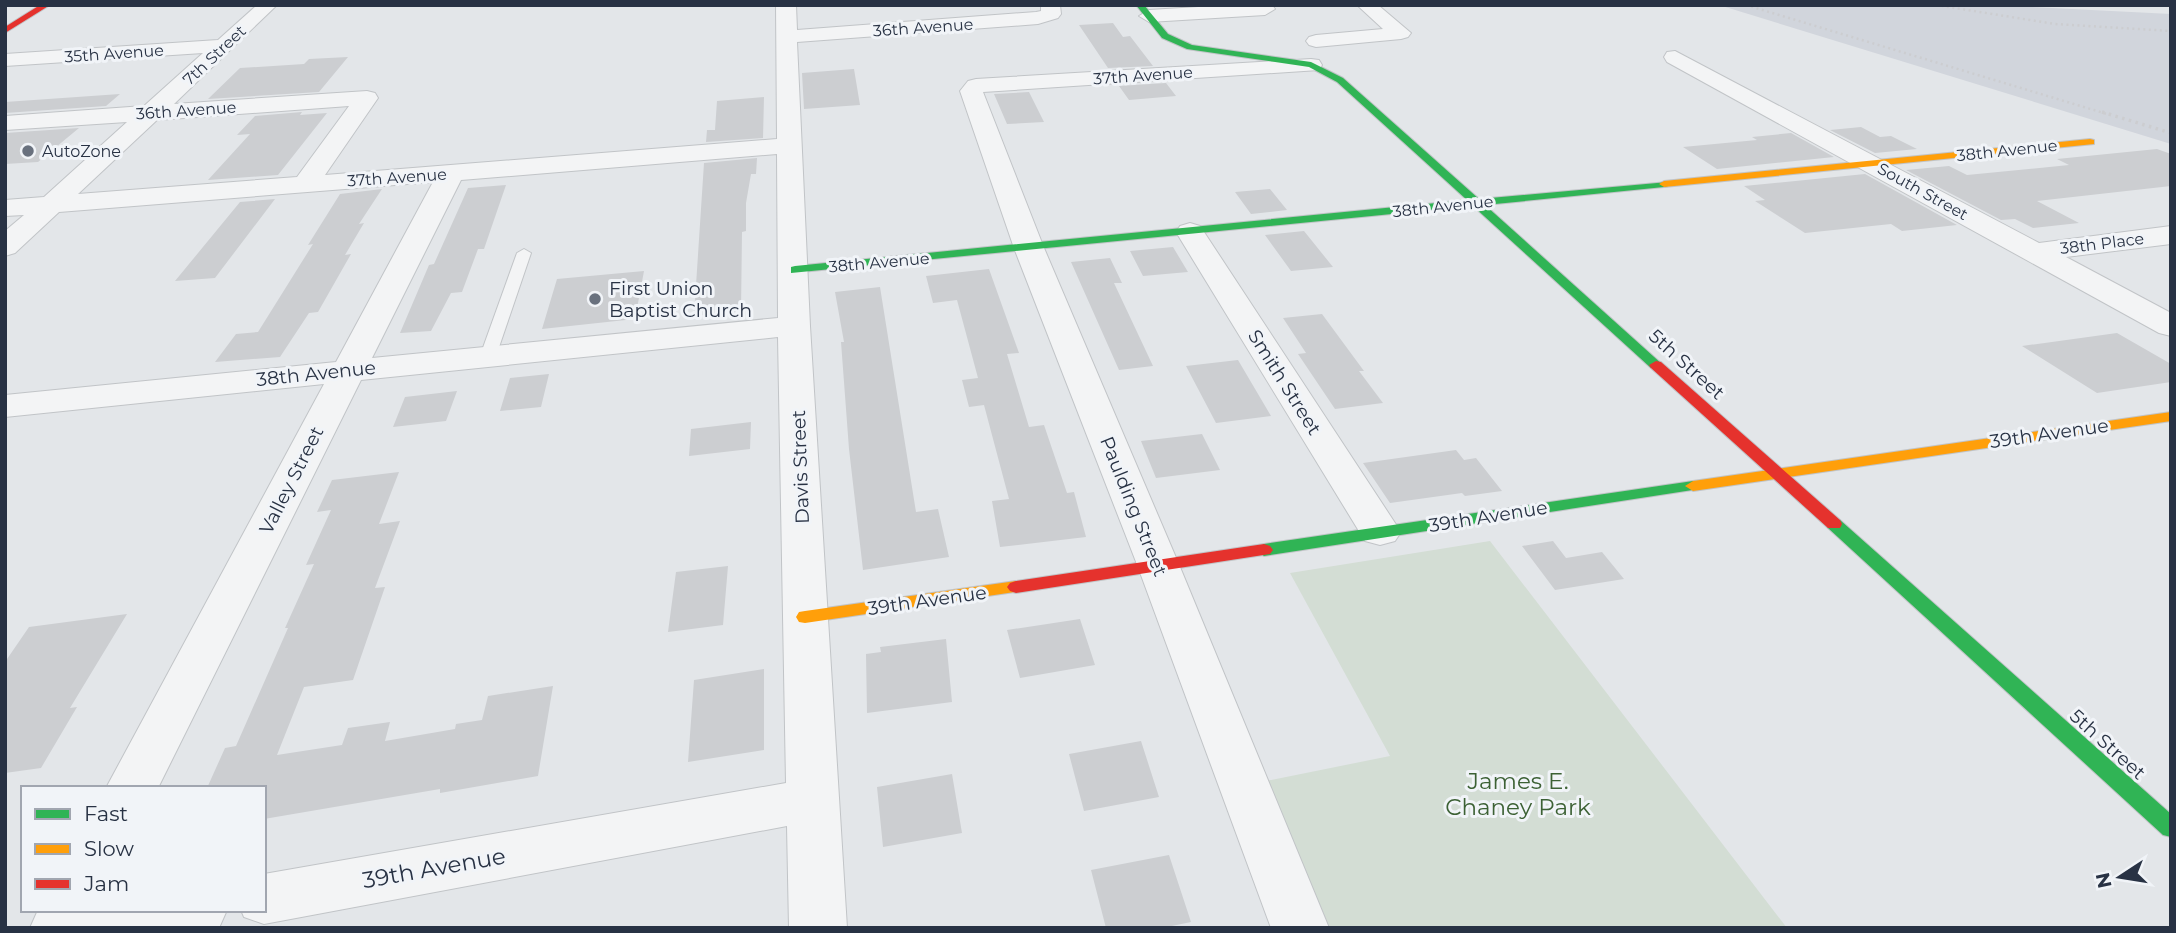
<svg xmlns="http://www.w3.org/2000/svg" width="2176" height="933" viewBox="0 0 2176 933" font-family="Montserrat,sans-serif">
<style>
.built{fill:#d1d5dc}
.green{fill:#d3ddd4}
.building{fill:#ccced1}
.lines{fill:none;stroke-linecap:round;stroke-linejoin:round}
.lane-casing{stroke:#c1c4c7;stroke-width:2}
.street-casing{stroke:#c1c4c7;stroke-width:2}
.fast-casing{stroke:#c1c4c7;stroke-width:2}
.slow-casing{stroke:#c1c4c7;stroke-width:2}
.jam-casing{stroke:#c1c4c7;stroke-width:2}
.lane{fill:#f3f4f5;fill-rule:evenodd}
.street{fill:#f3f4f5;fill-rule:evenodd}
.fast{fill:#30b455;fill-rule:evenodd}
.slow{fill:#ff9f0a;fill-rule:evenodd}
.jam{fill:#e5322d;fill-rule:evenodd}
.rail-far1{stroke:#cccdd0;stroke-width:2.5;stroke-dasharray:2 3.5;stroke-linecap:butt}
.rail{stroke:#cccdd0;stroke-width:3.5;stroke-dasharray:2.5 4.5;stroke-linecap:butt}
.poi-dot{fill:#69717e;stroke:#f1f4f8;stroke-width:2.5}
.labels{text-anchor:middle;stroke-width:6;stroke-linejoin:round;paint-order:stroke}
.far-street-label{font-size:16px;fill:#283244;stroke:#f1f4f8}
.far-poi-label{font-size:16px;fill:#283244;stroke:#f1f4f8;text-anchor:start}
.poi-label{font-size:19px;fill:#283244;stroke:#f1f4f8;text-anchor:start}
.street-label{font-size:19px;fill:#283244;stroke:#f1f4f8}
.near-park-label{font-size:23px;fill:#3c6134;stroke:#f1f4f8}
.near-street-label{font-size:23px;fill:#283244;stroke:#f1f4f8}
</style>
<rect width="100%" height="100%" fill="#e3e6e9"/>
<path class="built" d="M1719,5h275l177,9v130z"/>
<path class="green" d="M1490,541l297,387h-457l-64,-147 124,-25 -100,-183z"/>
<path class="building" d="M1113,23l10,14 7,-1 23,30 -45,2 -29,-43z
M348,57l-29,35 -111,7 32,-31 64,-4 5,-5z
M854,69l6,36 -56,4 -2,-36z
M1166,83l10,13 -47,4 -10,-14z
M1029,92l15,30 -37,2 -13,-30z
M120,94l-14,12 -101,7v-11z
M764,97l-1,41 -57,4 1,-12h8l2,-29z
M302,112l-2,3 27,-2 -49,62 -70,5 42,-46 -13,1 18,-19z
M1861,127l19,10 11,-1 26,13 -42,4 -45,-23z
M79,128l-41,34 -33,2v-31z
M1791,133l43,24 -117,12 -34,-22 74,-7 -5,-3z
M2157,149l14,5v32l-134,15 42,22 -46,5 -18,-9 -14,1 -95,-50 43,-4 18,9 102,-10 -12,-6z
M757,158l-1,16h-5l-5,29v28l-4,1 -1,79 -47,5 10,-153z
M1865,174l92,51 -55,6 -11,-7 -86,9 -50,-32 10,-1 -21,-14z
M506,185l-22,64h-6l-16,43 -11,1 -20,38 -31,2 29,-68 5,-1 34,-76z
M382,189l-23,35 5,-1 -19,32 6,-1 -33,58 -9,1 -29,44 -65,5 21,-28 22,-2 55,-88 -5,1 32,-51z
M1270,189l17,21 -36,4 -16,-22z
M275,199l-60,79 -40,3 65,-79z
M1304,231l29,36 -42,4 -26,-36z
M1173,247l15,25 -45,4 -13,-25z
M1110,258l12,25h-8l39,83 -34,4 -48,-108z
M989,269l30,84 -12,1 22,73 15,-2 23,68 7,-1 12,45 -86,10 -8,-46 17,-2 -25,-94 -15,2 -7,-27 16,-2 -21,-78 -24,3 -7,-27z
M644,271l-9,48 -93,10 15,-50z
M880,287l36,225 22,-3 11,48 -86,13 -14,-121 -8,-107h3l-9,-50z
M1322,314l42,57h-5l24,32 -48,6 -37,-55 8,-1 -23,-35z
M2117,333l54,31v18l-74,11 -75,-47z
M1238,360l33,56 -55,7 -30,-57z
M549,374l-8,33 -41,4 10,-33z
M457,391l-11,30 -53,6 12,-30z
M751,422l-1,27 -61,7 2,-27z
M1202,434l18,36 -64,8 -15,-37z
M1456,450l8,10 12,-2 26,33 -37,5 -3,-3 -72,10 -27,-40z
M399,472l-20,52 21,-3 -25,67 10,-1 -32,93 -49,7 -27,68 65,-10 6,-17 42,-6 -5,19 70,-12 1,-5 26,-4 6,-24 65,-10 -15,90 -98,17v-4l-176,30v-31h-57l18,-40 11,-2 52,-118h-3l29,-64 -8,1 25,-55 -14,2 15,-32z
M1553,541l13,17 36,-6 22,27 -69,11 -33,-44z
M728,566l-5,59 -55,7 8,-60z
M127,614l-57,94 7,-1 -36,61 -36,5v-111l24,-35z
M1080,619l15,46 -75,13 -13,-48z
M946,639l6,63 -85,11 -1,-59 15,-2 -1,-5z
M764,669v81l-76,12 6,-82z
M1141,741l18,56 -75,14 -15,-57z
M952,774l10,59 -79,14 -6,-60z
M1169,855l22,67 -29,6h-56l-15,-58z"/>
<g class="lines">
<defs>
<path id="lane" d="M524,249l7,4 -35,103 -8,5 -6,-1 -2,-4 37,-103z"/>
<path id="street" d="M257,5h20l-103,99 193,-13 8,2 3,5 -53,77 452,-36 -1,-134h20l1,25 239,-18 5,-1v-6h19l1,9 -3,4 -20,6 -241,18 13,284 37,602h-58l-2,-102 -523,98 -20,-7 -3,-7h23v-36l522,-91 -8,-446 -417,43 -203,408h-52l218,-404 -319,33v-22l331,-33 97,-180 -374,30 -44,41 -10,3v-25l19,-16 -19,1v-16l39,-3 83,-75 -122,8v-14l139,-10 59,-53 -198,13v-12l213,-14zM349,106l-52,71 -219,17 79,-74zM777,154l1,164 -406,40 89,-178z
M1231,5h41l3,4 -10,6 -116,7 -10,-6 10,-6z
M1357,5h21l33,28 -3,4 -7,2 -85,8 -7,-2 -3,-4 3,-4 7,-2 67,-6z
M1675,51l364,192 132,-17v18l-105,13 105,56v23l-12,-3 -492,-271 -3,-5 3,-5z
M1311,59l8,1 3,5 -3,5 -336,22 61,156 136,319 149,361h-58l-133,-361 -124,-319 -54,-157 8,-10 8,-2z
M1190,223l10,3 4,6 191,291 6,9 -6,9 -15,4 -15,-4 -189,-309 4,-6z
M38,910h189l-8,18h-189z"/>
<path id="fast" d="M1136,5h8l24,29 24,11 119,17 32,16 136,121 189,-17v4l-4,1 -179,18 178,160 -2,3h-10l-178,-162 -682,67v-6l4,-1 672,-66 -130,-118 -28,-15 -122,-18 -25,-11z
M1693,481l8,5 -2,3 -435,67 -9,-6 9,-6z
M1834,519l6,1 331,294v23l-8,-2 -335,-307 -2,-4z"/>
<path id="slow" d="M2090,139l4,1v4l-430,43 -5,-3 5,-3z
M2171,412v9l-478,70 -8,-5 8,-5z
M1016,581l6,2 3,4 -3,4 -217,32 -6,-1 -3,-5 3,-5 6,-1z"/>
<path id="jam" d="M40,5h10l-45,28v-6z
M1656,361l5,1 179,158 2,4 -2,4h-12l-177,-160 -2,-3z
M1264,544l6,2 3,4 -3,4 -254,39 -6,-2 -3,-4 3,-4 6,-2z"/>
</defs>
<use href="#lane" class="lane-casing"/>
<use href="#street" class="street-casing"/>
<use href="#fast" class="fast-casing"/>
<use href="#slow" class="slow-casing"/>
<use href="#jam" class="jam-casing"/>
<use href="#lane" class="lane"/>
<use href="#street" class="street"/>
<use href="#fast" class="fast"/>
<use href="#slow" class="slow"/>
<use href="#jam" class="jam"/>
<path class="rail-far1" d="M1746,5l361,109
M1936,5l119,19 116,7"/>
<path class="rail" d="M2102,112l69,21"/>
</g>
<g class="poi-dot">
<circle cx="28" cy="151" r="7"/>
<circle cx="595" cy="299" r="7"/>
</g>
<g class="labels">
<g class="far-street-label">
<text transform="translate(923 27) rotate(-4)" y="6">36th Avenue</text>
<text transform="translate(114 53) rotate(-4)" y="6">35th Avenue</text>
<text transform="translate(214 55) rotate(-43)" y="6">7th Street</text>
<text transform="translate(1143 75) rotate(-4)" y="6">37th Avenue</text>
<text transform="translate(186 110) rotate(-4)" y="6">36th Avenue</text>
<text transform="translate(2007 150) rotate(-6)" y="6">38th Avenue</text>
<text transform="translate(397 177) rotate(-4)" y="6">37th Avenue</text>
<text transform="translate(1923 191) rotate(29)" y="6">South Street</text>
<text transform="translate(1443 206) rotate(-6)" y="6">38th Avenue</text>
<text transform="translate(2102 243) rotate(-7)" y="6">38th Place</text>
<text transform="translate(879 262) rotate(-5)" y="6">38th Avenue</text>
</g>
<g class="far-poi-label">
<text x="42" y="157">AutoZone</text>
</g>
<g class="poi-label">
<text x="609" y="295">First Union<tspan x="609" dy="22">Baptist Church</tspan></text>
</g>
<g class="street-label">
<text transform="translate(1687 364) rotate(42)" y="7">5th Street</text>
<text transform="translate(316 373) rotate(-6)" y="7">38th Avenue</text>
<text transform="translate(1285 382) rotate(58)" y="7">Smith Street</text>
<text transform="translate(2049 433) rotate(-8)" y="7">39th Avenue</text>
<text transform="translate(800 467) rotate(-92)" y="7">Davis Street</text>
<text transform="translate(291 480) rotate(-63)" y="7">Valley Street</text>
<text transform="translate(1134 506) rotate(68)" y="7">Paulding Street</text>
<text transform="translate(1488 516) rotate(-9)" y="7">39th Avenue</text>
<text transform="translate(927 600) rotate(-8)" y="7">39th Avenue</text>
<text transform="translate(2108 744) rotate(42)" y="7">5th Street</text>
</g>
<g class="near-park-label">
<text x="1518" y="789">James E.<tspan x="1518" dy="26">Chaney Park</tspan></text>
</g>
<g class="near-street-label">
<text transform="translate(434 868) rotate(-10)" y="8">39th Avenue</text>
</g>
</g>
<rect width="2176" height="933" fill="none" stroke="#283244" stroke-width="14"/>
<rect x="21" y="786" width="245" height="126" fill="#f1f4f8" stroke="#a1a6b0" stroke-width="2"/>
<rect x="35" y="809" width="35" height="10" fill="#30b455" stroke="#a1a6b0" stroke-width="2"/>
<text x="84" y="821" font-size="21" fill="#283244">Fast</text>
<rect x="35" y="844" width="35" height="10" fill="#ff9f0a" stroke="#a1a6b0" stroke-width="2"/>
<text x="84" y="856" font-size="21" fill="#283244">Slow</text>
<rect x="35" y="879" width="35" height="10" fill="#e5322d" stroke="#a1a6b0" stroke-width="2"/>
<text x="84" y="891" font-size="21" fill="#283244">Jam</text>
<g transform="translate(2120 877) rotate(258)" stroke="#f1f4f8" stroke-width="5" paint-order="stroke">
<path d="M0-5L12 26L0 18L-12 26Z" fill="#283244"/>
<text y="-10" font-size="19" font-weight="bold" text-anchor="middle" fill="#283244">N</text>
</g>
</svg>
